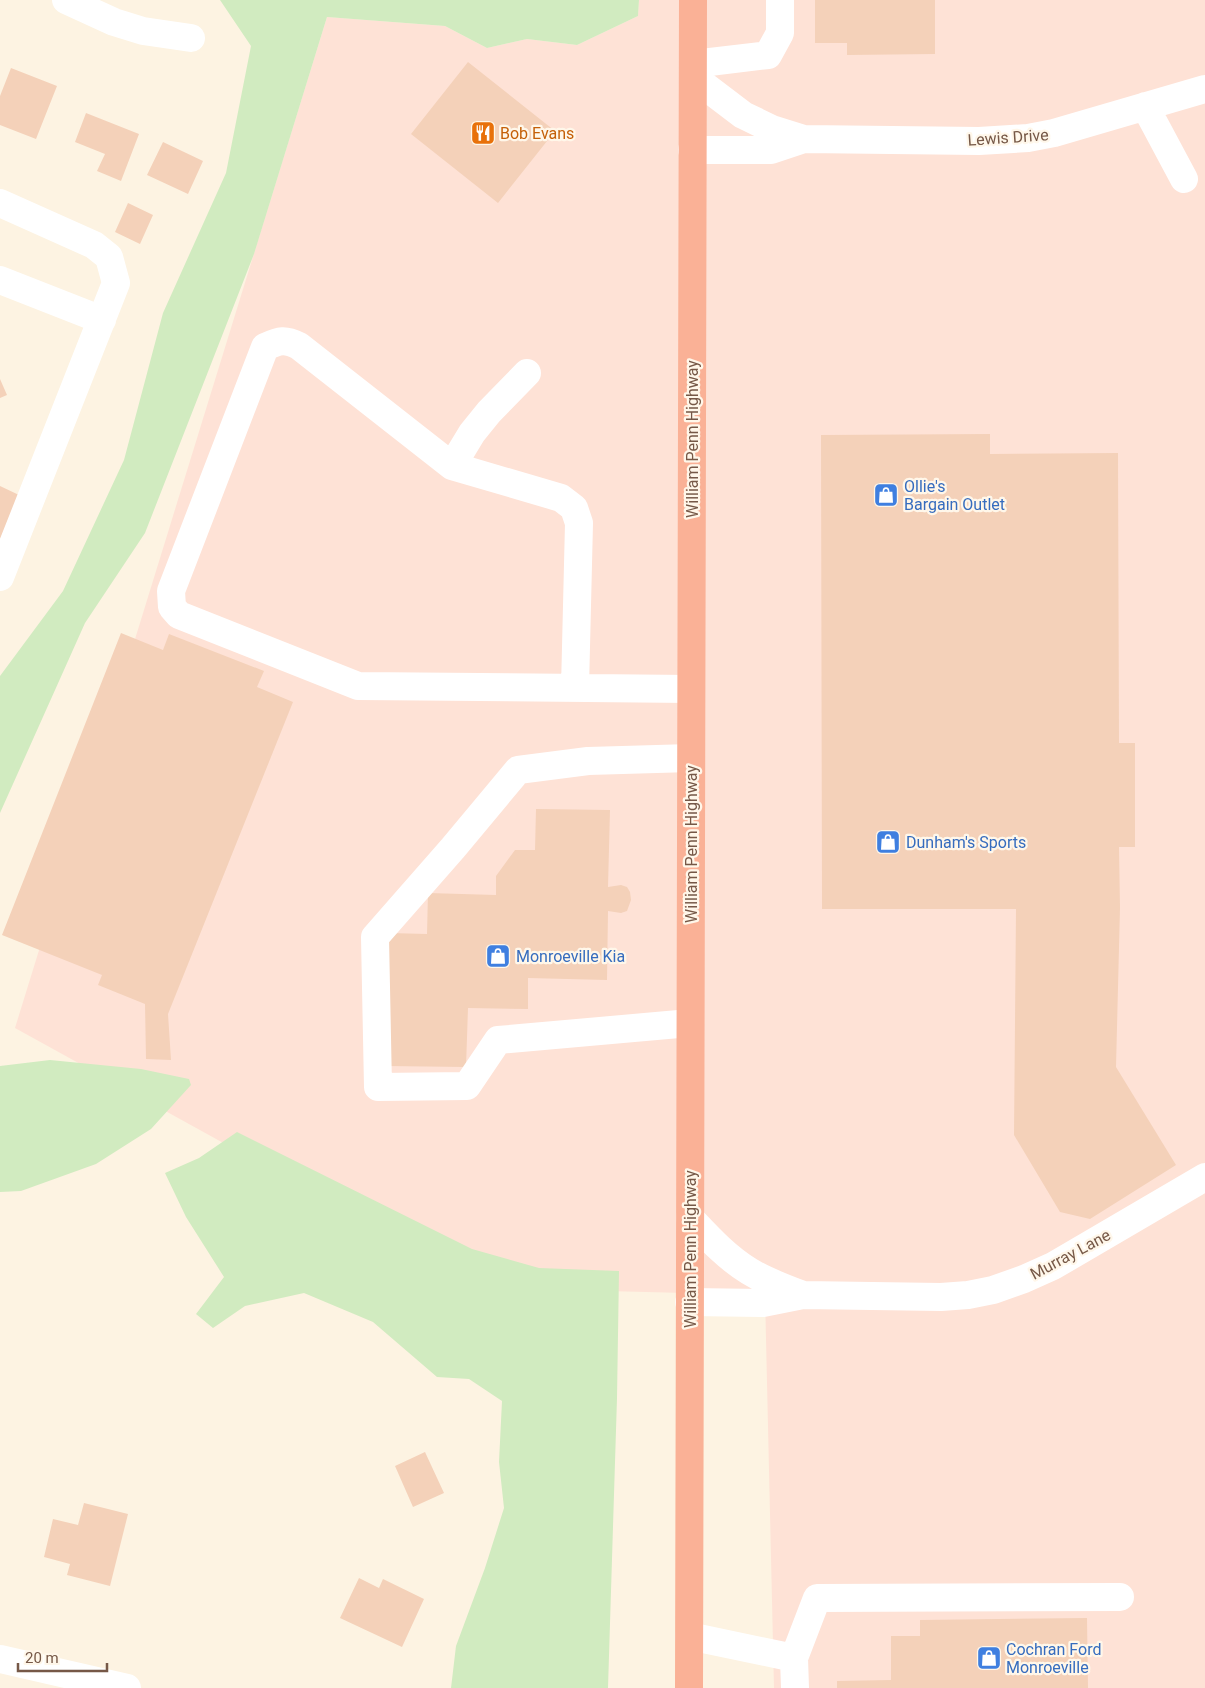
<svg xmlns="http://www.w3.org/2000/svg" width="1205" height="1688" viewBox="0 0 1205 1688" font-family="Roboto,sans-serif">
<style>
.commercial{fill:#fee2d6}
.green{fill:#d1ebc0}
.building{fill:#f4d1b9}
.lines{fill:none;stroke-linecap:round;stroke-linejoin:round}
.minor{stroke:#fff;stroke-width:28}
.highway{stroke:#fab196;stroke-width:28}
.labels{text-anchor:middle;stroke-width:4.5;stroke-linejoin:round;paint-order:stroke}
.food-label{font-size:16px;fill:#c56008;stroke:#fff7ea;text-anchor:start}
.street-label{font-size:16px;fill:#765847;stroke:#fff7ea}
.shop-label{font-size:16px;fill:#366cbe;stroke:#fff7ea;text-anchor:start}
</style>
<rect width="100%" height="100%" fill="#fdf3e2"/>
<path class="commercial" d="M639,0h566v1688h-431l-9,-393 -279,-7 -471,-260 312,-1011 118,9 42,22 40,-9 50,6 61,-29z"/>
<path class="green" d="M220,0h419l-1,16 -61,29 -50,-6 -40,9 -42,-22 -118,-9 -73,237 -109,279 -60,90 -85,190v-137l63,-85 61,-131 39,-147 63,-140 25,-127z
M50,1060l91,9 48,10 2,6 -40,44 -55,35 -75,27 -21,1v-126z
M237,1132l235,117 67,19 80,3 -2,127 -9,290h-157l5,-42 29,-78 19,-60 -5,-46 3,-61 -33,-22 -32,-2 -64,-55 -69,-29 -59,13 -32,22 -17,-14 28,-37 -38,-60 -21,-44 34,-15z"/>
<path class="building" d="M815,0h120v54l-88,1v-12h-32z
M468,62l87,69 -57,72 -87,-69z
M11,68l46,18 -21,53 -36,-14v-29z
M86,113l53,21 -18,47 -24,-10 8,-17 -30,-12z
M163,142l40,19 -15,33 -41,-19z
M128,203l25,12 -13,29 -25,-12z
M0,379l7,16 -7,3z
M990,434v20l128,-1 1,290h16v104h-16l1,61 -4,159 60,98 -86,54 -30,-7 -46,-77 2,-226h-194l-1,-474z
M0,486l19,9 -19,45z
M121,633l42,17 6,-16 95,37 -7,16 36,15 -125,312 3,46 -25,-1 -1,-55 -47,-19 4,-10 -100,-40z
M536,809l74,1 -2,77 13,-2 6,2 3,5 1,8 -4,11 -6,2 -13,-2 -1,69 -79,-2v31l-60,-1 -2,59 -80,-1 3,-133 38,1 1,-41 68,2v-19l19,-26h20z
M425,1452l19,41 -31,14 -18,-41z
M84,1503l44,11 -18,72 -43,-11 3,-11 -26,-7 9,-38 25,6z
M359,1578l20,10 4,-9 41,20 -22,48 -62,-29z
M1087,1618l1,70h-251v-7l54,-1v-44h29v-16z"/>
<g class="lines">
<path class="minor" d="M66,0l48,22 29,9 48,7
M693,64l75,-9 12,-22v-33
M693,77l50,38 29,14 32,10 175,2 49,-3 26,-5 151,-44
M1145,106l39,73
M692,150h79l33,-11
M0,203l94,42 15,12 7,26 -116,294
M0,280l102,40
M452,466l20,-33 17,-21 38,-39
M575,688l4,-165 -5,-15 -13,-10 -109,-32 -153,-120c-14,-7 -19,-6 -34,1l-94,244 1,16 7,8 179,71 333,3
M690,1023l-192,17 -31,46 -89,1 -3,-150 78,-89 65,-78 70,-9 103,-3
M690,1218c18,19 36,39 59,53 16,10 35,17 54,24
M689,1302l74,1 40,-8 138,2 27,-2 25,-5 31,-11 29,-13 152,-89
M689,1636l105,22 1,30
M794,1658l23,-60 303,-1
M0,1659l127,29"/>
<path class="highway" d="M689,1688l4,-1688"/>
</g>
<defs>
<symbol id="restaurant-square" viewBox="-11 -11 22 22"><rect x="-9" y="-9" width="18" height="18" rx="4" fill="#e8710a" stroke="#fff7ea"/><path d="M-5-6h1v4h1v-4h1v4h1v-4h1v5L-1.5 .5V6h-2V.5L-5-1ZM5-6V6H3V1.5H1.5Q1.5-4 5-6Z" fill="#fff"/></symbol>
<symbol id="shop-square" viewBox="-11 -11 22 22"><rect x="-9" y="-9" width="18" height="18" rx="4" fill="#3f7fe0" stroke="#fff7ea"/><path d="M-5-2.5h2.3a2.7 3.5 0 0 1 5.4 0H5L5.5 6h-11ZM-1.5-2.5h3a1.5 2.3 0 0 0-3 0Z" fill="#fff"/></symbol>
</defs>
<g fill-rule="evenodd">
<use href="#restaurant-square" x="469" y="119" width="28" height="28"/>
<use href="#shop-square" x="872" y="481" width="28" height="28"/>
<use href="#shop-square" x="874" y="828" width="28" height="28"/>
<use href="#shop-square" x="484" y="942" width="28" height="28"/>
<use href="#shop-square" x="975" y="1644" width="28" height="28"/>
</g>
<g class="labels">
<g class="food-label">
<text x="500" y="139">Bob Evans</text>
</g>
<g class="street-label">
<text transform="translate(1008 137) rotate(-4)" y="6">Lewis Drive</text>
<text transform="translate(692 439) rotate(-90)" y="6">William Penn Highway</text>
<text transform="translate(691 844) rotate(-90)" y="6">William Penn Highway</text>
<text transform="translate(690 1249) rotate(-90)" y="6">William Penn Highway</text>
<text transform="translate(1070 1254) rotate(-28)" y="6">Murray Lane</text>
</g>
<g class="shop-label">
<text x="904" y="492">Ollie's<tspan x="904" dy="18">Bargain Outlet</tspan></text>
<text x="906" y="848">Dunham's Sports</text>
<text x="516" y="962">Monroeville Kia</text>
<text x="1006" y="1655">Cochran Ford<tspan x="1006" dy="18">Monroeville</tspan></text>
</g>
</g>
<path d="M18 1663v8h89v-8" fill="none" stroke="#765847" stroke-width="2.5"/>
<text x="25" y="1663" font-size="15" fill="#765847" stroke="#fff7ea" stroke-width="4" paint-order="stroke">20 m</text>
</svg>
